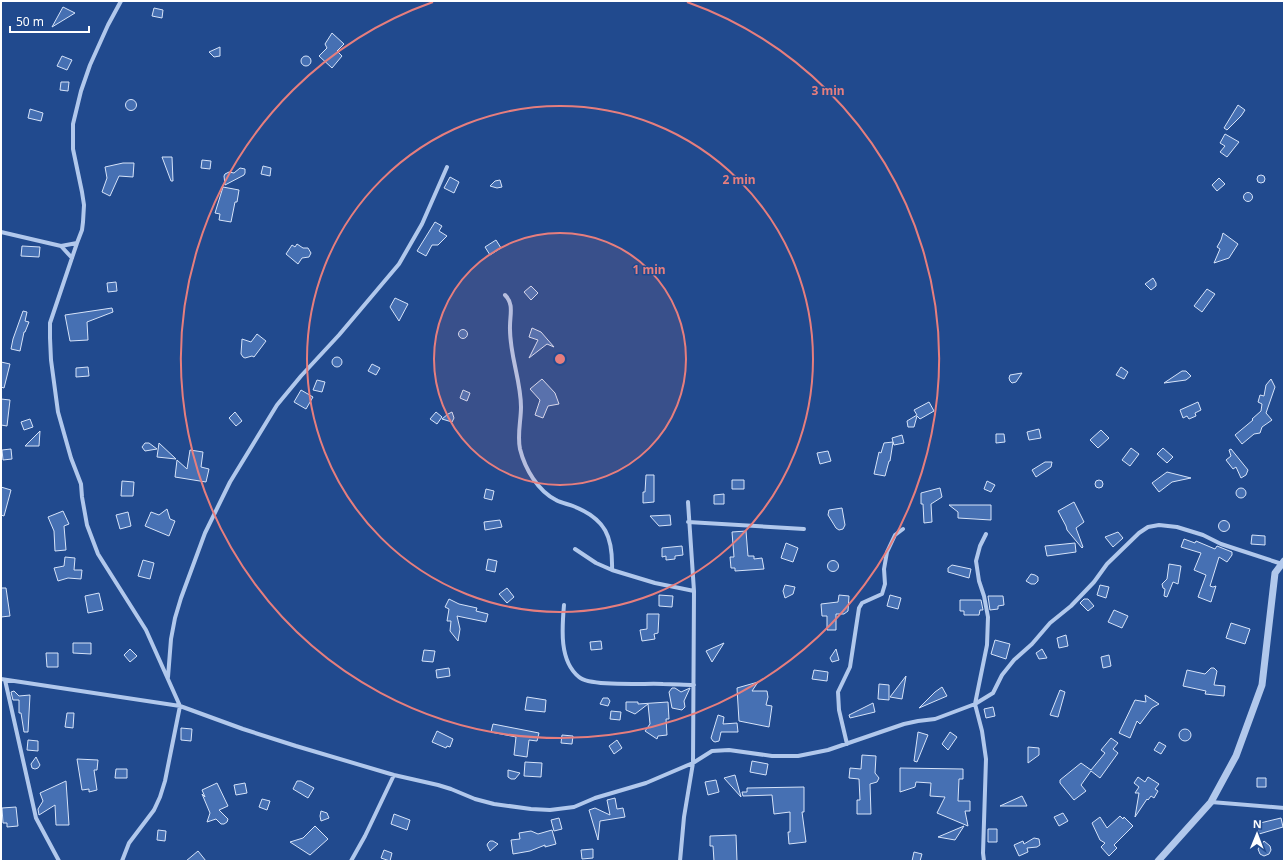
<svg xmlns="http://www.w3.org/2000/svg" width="1285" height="862" viewBox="0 0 1285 862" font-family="'Noto Sans',sans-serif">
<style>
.building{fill:#4670b3;stroke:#d6e3f9}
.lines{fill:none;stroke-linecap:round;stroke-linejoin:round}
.minor{stroke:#b1c8ec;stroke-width:4}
.tertiary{stroke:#b1c8ec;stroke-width:7}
.ring{fill:none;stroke:#e67e7e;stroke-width:2}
.centre{fill:#e67e7e;stroke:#214a8e;stroke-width:2}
.ring-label{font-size:12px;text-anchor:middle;font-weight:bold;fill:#e67e7e;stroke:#214a8e;stroke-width:3;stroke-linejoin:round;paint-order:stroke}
</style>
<rect width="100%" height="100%" fill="#214a8e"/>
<path class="building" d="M63,7l12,6 -23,14z
M154,8l9,2 -1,8 -10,-2z
M332,33l12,11 -7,7 5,5 -10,12 -13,-12 8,-8 -2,-4z
M220,47v9l-6,1 -5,-5z
M62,56l10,4 -5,10 -10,-4z
M301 61a5 5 0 1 1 10 0a5 5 0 1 1-10 0Z
M61,82h8l-1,9 -8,-1z
M125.5 105a5.5 5.5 0 1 1 11 0a5.5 5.5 0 1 1-11 0Z
M1238,105l7,5 -4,6 -14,14 -3,-2z
M30,109l13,4 -2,8 -13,-3z
M1225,134l14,8 -12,15 -7,-5 5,-6 -5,-3z
M162,157h10l1,24h-2z
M202,160l9,1 -1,8 -9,-1z
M123,163h11l-1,14 -14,-1 -9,20 -8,-4 5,-14 -2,-11z
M263,166l8,2 -1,8 -9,-2z
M240,168l5,1v4l-1,2 -19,10 -1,-9 1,-2 4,-2 5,1z
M1257 179a4 4 0 1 1 8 0a4 4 0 1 1-8 0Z
M450,177l9,5 -5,11 -10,-5z
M1219,178l6,6 -8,7 -5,-6z
M500,180l2,7 -5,1 -7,-2 5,-5z
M223,187l16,3 -2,12h-2l-4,20 -12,-2 1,-6 -5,-1z
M1243.5 197a4.5 4.5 0 1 1 9 0a4.5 4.5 0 1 1-9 0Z
M435,222l7,4 -3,5 8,5 -9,9h-6l-6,11 -9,-5z
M1223,233l15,11 -9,14 -15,5 6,-14 -3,-2 4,-7z
M496,240l5,8 -11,7 -5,-8z
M297,244l6,4h5l3,5 -2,4 -7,1 -4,6 -12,-10 6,-9 3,2z
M22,246l18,1 -1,10 -18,-1z
M1153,278l3,5v3l-5,4 -6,-6z
M116,282l1,9 -9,1 -1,-9z
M531,286l7,7 -7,7 -7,-8z
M1207,289l8,5 -13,18 -8,-6z
M395,298l13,6 -9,17 -9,-14z
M112,308l1,4 -26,10 1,18 -18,1 -5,-26z
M23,311l4,1 -2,9 4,1 -4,10h-1l-4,19 -9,-2 2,-10z
M532,328l9,4 13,15 -7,-3 -18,14 9,-18 -9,-3z
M458.5 334a4.5 4.5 0 1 1 9 0a4.5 4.5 0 1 1-9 0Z
M257,334l9,7 -12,16 -2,-1 -7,2 -2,-1 -2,-3 1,-15 9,3z
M332 362a5 5 0 1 1 10 0a5 5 0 1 1-10 0Z
M1,362l9,2 -6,24 -3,-1z
M372,364l8,4 -4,7 -8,-4z
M88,367l1,9 -13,1v-9z
M1121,367l7,5 -4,7 -8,-4z
M1182,371h4l5,5 -5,4 -22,3z
M1022,373l-6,9 -4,1 -2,-2 -1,-3 1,-3z
M542,379l13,14 4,11 -11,2 -5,12 -8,-3 5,-15 -10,-11z
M1271,379l4,8 -9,26 6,7 -10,7 -2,6 -6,1 -12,10 -7,-9 18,-15 -1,-1 9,-8 1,-7 -4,-2 2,-7 4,1 2,-11z
M317,380l8,2 -3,10 -9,-2z
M301,390l12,7 -7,12 -12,-7z
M463,390l7,3 -3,8 -7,-3z
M1,399l9,1 -3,26 -6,-1z
M929,402l5,9 -14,8 -3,-3 -3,11h-6l-1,-6 10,-6 -3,-5z
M1198,402l3,8 -6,3 1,3 -7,3 -2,-3 -4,2 -3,-8z
M235,412l7,9 -6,5 -7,-8z
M436,412l6,5 -5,7 -7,-5z
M452,412l2,6 -2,4 -10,-3 6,-5z
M30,419l3,8 -9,3 -3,-8z
M1039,429l2,9 -12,2 -2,-8z
M1101,430l8,8 -11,10 -8,-8z
M40,431l-1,15h-14z
M996,434h8l1,8 -9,1z
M902,435l2,8 -10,2 -1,-3 -3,19h-1l-4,15 -11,-2 5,-22 2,1 3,-10 9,-1 -1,-4z
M145,443h4l8,6 -12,2 -3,-4z
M159,443l17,16 -19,-2z
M1131,448l8,6 -9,12 -8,-6z
M1163,448l10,9 -6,6 -10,-9z
M11,449l1,10 -9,1 -1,-10z
M1231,449l17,21 -2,5 -5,3 -5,-11 -3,2 -7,-9 5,-4 -2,-6z
M190,450l13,2 -2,15 8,2 -3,13 -31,-5 2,-17 10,9z
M828,451l3,10 -11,3 -3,-11z
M1045,462h7l-1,5 -15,10 -4,-7z
M1167,472l24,6 -19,4 -13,10 -7,-9z
M646,475h8v27l-11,1v-11h2z
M1095 484a4 4 0 1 1 8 0a4 4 0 1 1-8 0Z
M732,480h12v9h-12z
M122,481l12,1 -1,14h-12z
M987,481l8,4 -4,7 -7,-3z
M1,487l10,3 -7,26 -3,-1z
M940,488l2,9 -11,7 1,18 -8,1 -1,-19h-2v-11z
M1236 493a5 5 0 1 1 10 0a5 5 0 1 1-10 0Z
M486,489l8,2 -2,9 -8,-2z
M724,494v10h-10v-9z
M1074,502l10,20 -8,6 7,19 -1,1 -15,-18 -1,-4 -8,-15z
M949,505h42v15l-33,-2v-6z
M842,508l3,17 -2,4 -4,1 -3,-2 -8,-13 1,-5z
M167,509l3,10 5,2 -6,15 -24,-10 6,-14 8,3z
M63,511l6,13 -5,2 2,24 -11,1 -1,-20 -6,-14z
M128,512l3,14 -11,3 -4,-14z
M670,515l1,10 -12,1 -9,-10z
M500,520l2,7 -17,3 -1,-8z
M1218.5 526a5.5 5.5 0 1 1 11 0a5.5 5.5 0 1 1-11 0Z
M746,531l2,25h6v3l8,-1 2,11 -29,2v-3h-4l-1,-11h4l-2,-25z
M1118,532l5,6 -10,9 -8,-10z
M1252,535l13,1v9l-14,-1z
M1184,539l11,4 1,-2 19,8 2,-3 15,6v3l-5,7 -8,-5 -9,29 3,1 3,-1 -5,16 -13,-5 8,-22 -12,-5 7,-17 -20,-6z
M786,543l12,5 -5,14 -12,-4z
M1075,543l1,9 -29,4 -2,-10z
M682,546l1,9 -8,1v3l-9,1v-4l-4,1v-9z
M65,557l10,1 -1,12h8l-1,9 -13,-1 -10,3 -4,-13 10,-2z
M488,559l9,2 -2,11 -9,-2z
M143,560l11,3 -4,16 -12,-3z
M827.5 566a5.5 5.5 0 1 1 11 0a5.5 5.5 0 1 1-11 0Z
M1169,564l12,2 -3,18 -5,-2 -6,15 -3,-1 1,-7 -2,-1 -1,-4 5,-5z
M952,565l19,4 -2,9 -21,-6v-4z
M1031,574l4,1 3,2v4l-3,3h-4l-5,-3z
M785,585l10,2 -2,7 -8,4 -2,-7z
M1100,585l9,2 -3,11 -9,-3z
M1,588h5l4,28 -9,1z
M507,588l7,9 -7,6 -8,-9z
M99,593l4,17 -15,3 -3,-17z
M659,595l14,1 -1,11 -13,-1z
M839,595l10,1 -1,15 -4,3h-8v16h-9v-14h-5l-1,-12 17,-2z
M890,595l11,3 -3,11 -11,-3z
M988,596h15l1,9 -6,1v3l-8,1z
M449,599l10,5 18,4 -1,3 12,3 -2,8 -29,-6 3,13 -2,12 -8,-10 1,-10h-4l2,-12 -4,-2z
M1084,599h4l6,7 -6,5 -8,-8z
M960,600h21l2,10h-3l-1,5h-15v-4h-4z
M1114,610l14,6 -6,12 -14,-6z
M647,614h12l-1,19 -4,1 1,5 -13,2 -2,-11 7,-1z
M1231,623l19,6 -5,15 -19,-6z
M1066,635l2,11 -9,2 -2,-10z
M995,640l15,4 -4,15 -15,-5z
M601,641l1,8 -11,1 -1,-8z
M73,643h18v11l-18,-1z
M724,643l-12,19 -6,-11z
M130,649l7,7 -7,6 -6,-7z
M836,649l3,11 -7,2 -2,-4z
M1042,649l5,9 -8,1 -3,-6z
M424,650l11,1 -2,11 -11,-1z
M46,653h12v14h-11z
M1109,655l2,11 -8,2 -2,-11z
M449,668l1,8 -13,2 -1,-8z
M1211,668h3l3,3 -3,14 11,1 -1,10 -19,-2 1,-3 -23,-5 4,-16 18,4z
M814,670l14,2 -1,9 -15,-2z
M906,676l-4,23 -12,-2z
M758,682l-6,9h15l1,6 -2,8 6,1 -3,21 -30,-6 -2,-33z
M879,684l10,1v15l-11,-1z
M942,687l5,9 -28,12 16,-16z
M672,688h3l6,4 9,-4 -6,13 1,6 -3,3 -10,-2 -3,-16z
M1060,690l5,2 -7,25 -8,-2z
M14,691l5,5 11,-1 -2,37h-4l-3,-19h-2v-13h-6l-2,-8z
M1145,695l14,9 -7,4 -12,16 -3,-3 -7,17 -11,-5 16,-33 11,2z
M527,697l19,3 -1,12 -20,-2z
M603,698h5l2,3 -2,5 -8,-2z
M626,702h12v2l30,-2 1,17h-3l1,16 -9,1 -1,3 -12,-8 5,-7 -2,-20 -13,10 -9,-4z
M873,703l2,9 -25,6 -1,-3z
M993,707l2,9 -9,2 -2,-9z
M611,711l10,1 -1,8 -10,-1z
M67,713h7l-1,15 -8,-1z
M718,715l6,2 -1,7 14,-1 1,9h-17l-2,9 -4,1 -2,-1 -2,-3z
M493,724l46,9 -2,8 -8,-1 -2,17 -13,-2 2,-18 -25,-5z
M181,728l11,1 -1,12 -10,-1z
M1179 735a6 6 0 1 1 12 0a6 6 0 1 1-12 0Z
M437,731l16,8 -3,8 -3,-1 -1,2 -14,-6z
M918,732l10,3 -11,27 -3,-1z
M950,732l7,5 -9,13 -6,-6z
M562,735l11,1 -1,8 -11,-1z
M1111,738l7,5 -5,6 5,4 -18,25 -9,-7 -10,14 5,6 -12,9 -14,-17v-3l21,-17 10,7 14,-17 -4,-3z
M28,740l10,1v10l-11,-1z
M617,740l5,8 -8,6 -5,-8z
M1159,742l7,4 -5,8 -7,-4z
M1028,747l11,1v7l-11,8z
M862,755l14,1 -1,17 4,5 -2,4 -7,2 1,30h-14v-14h3l-1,-21 -10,-1 1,-10 11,1z
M36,757l4,8 -2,3 -3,1 -3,-1 -1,-4z
M77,759l21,1 -1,10h-3l3,20 -8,2v-3l-7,1z
M752,761l16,3 -2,11 -16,-3z
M525,762l17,1 -1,14 -17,-1z
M900,768l63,1v10h-4l-1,22h12v10h-5l3,15 -31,-13 8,-16 -15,-1 1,-13 -15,-1 -1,5 -15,5z
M116,769h11v9h-12z
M508,770l12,3 -5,6h-4l-3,-2z
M735,775l6,22 -17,-19z
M1138,777l7,5 3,-5 11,7 -4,5 3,2 -4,7 -3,-2 -3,4 -1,-1 -12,18 4,-24h-4l4,-6 -5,-4z
M1257,778h9v9h-9z
M716,780l3,12 -11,3 -3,-13z
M66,781l3,44h-13l-1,-20 -16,10 -1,-6 5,-8 -3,-8z
M297,781h4l13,7 -6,10 -15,-9z
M217,783l11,23 -9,4 9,9 -1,3 -3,2h-3l-5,-5 -9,3 3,-9 -8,-19 3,3 -3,-7z
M245,783l2,10 -11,2 -2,-10z
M804,787v25h-2l4,30 -17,2 -1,-12h2v-20l-16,2 -2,-19 -29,1 -1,-4h5v-4z
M1022,796l5,10h-27z
M615,798l2,11 6,-1 2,9 -25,4 -2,19 -9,-30 6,-2 15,7 -3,-15z
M262,799l8,2 -3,9 -8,-3z
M16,807l2,19 -11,1v-4h-4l-1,-15z
M321,811l6,2 2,5 -8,3 -1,-5z
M1063,813l5,8 -9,5 -5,-9z
M394,814l16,6 -3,10 -16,-6z
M1120,816l3,3 1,-2 9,9 -19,19 3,3 -8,8 -8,-9 4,-4 -5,-3 -8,-17 8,-6 7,11z
M559,818l3,11 -8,2 -3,-11z
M1281,818l2,9 -24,7 -3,-10z
M315,826l13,13 -18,16 -20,-13 13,-4z
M964,826l-9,14 -17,-3z
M988,829h9v13h-9z
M158,830l8,1 -1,10 -8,-1z
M552,830l4,14 -11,3v-2l-15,6 -17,3 -2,-14 9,-1 -1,-6 12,-2 7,3z
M736,835l1,26h-23l-1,-15h-3v-10z
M1034,838l5,1 1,6 -3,2 -10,1 1,4 -9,4 -5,-11 9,-4 1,3z
M490,841h3l5,3 -8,7 -3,-6 1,-2z
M1264,841l6,5 1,4 -2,4 -5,2 -4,-2 -2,-5z
M593,849v9l-11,1 -1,-9z
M384,850l8,3 -2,8 -9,-3z
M198,851l8,10h-20z
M914,852l8,2 -2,7h-8z"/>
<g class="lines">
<path class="minor" d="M121,1l-13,24 -18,40 -9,26 -8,33v25l9,43 2,13 -1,17 -1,8 -5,13 -27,80v15l1,22 7,52 13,46 10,26 1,13 5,28 11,29 48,76 34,76 -15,75 -5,16 -6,13 -25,33 -7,18
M1,232l60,14 16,-3
M61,246l11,12
M505,295c9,9 5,19 5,31 -1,28 11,54 11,81 0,14 -4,28 -1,42 5,20 18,42 36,51 5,3 12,4 17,6 33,13 40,31 39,64
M688,522l116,7
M575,549l21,14 16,7 43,13 39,8
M564,605c-2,23 -5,56 15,72 11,10 68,6 84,7 11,0 21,1 31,1
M168,677l3,-38 4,-21 6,-20 24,-65 25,-51 47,-77 24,-29 38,-41 60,-71 23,-40 25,-57
M1,679l179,27 63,23 53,17 98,29 44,10 13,4 24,10 19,5 37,5 19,1 24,-3 21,-9 51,-15 47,-20 19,-12 17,-1 43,6h26l30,-6 76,-26 14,-3 17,-2 40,-15 18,-11 9,-18 12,-15 18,-16 18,-21 21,-17 23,-24 13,-18 32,-31 9,-6 11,-2 18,2 26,8 18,9 61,20
M5,680l31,138 23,43
M847,744l-8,-34 -1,-18 12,-25 9,-59 3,-5 20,-9 3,-10 -1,-15 3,-17 8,-17 8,-6
M1211,802l73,6
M351,861l14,-25 29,-61
M680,861l4,-44 9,-54 1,-172 -6,-89
M984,861l-1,-8 3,-94 -4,-28 -7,-27 12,-59 1,-28 -4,-21 -5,-15 -3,-20 4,-15 6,-12"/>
<path class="tertiary" d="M1158,861l53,-59 25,-46 26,-71 13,-112 9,-12"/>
</g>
<circle cx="560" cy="359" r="126" fill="#e67e7e" fill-opacity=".12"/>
<g class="ring">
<circle cx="560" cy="359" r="126"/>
<circle cx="560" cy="359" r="253"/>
<path d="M687 2A379 379 0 1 1 433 2"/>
</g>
<circle cx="560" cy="359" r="6" class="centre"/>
<g class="ring-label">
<text x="828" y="95">3 min</text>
<text x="739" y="184">2 min</text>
<text x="649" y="274">1 min</text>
</g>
<rect width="1285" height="862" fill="none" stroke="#ffffff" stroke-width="4"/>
<g transform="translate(1257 834) rotate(1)" stroke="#214a8e" stroke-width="3" paint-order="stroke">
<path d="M0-3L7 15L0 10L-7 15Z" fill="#ffffff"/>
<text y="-6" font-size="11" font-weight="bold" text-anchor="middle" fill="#ffffff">N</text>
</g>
<path d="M10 26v6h79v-6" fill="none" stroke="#ffffff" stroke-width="2"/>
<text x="16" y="26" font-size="12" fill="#ffffff" stroke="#214a8e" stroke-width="3" paint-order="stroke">50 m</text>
</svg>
